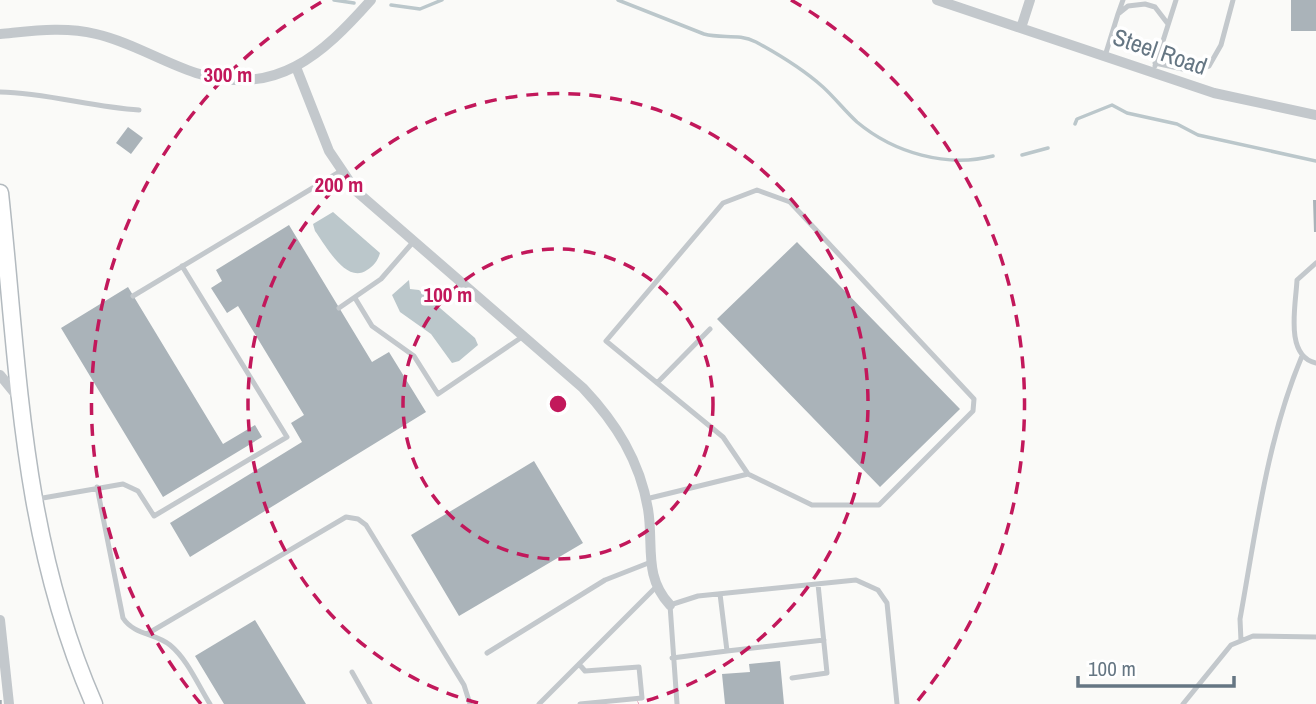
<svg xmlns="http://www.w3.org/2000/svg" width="1316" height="704" viewBox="0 0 1316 704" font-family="'Archivo Narrow',sans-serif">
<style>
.water{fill:#bbc7cb}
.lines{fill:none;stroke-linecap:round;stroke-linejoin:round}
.stream{stroke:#bbc7cb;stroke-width:3.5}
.building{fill:#aab3b9}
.secondary-casing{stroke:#b3babf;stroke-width:19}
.lane{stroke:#c3c8cc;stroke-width:5}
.street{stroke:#c3c8cc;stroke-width:10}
.secondary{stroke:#fff;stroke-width:16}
.rail{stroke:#a2aab0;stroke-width:3.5;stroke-dasharray:10 5;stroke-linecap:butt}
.ring{fill:none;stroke:#c2185b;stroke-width:3.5;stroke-dasharray:12 9}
.labels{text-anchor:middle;stroke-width:7;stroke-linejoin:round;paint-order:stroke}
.street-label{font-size:24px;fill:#657683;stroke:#fff}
.centre{fill:#c2185b;stroke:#fff;stroke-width:3.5}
.ring-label{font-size:21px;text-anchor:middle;font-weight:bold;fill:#c2185b;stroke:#fff;stroke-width:7;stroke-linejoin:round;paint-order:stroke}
</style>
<rect width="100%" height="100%" fill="#fafaf8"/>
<path class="water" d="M333,212l47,41c-2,7 -6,13 -13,17 -21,15 -42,-26 -52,-39l-2,-7z
M409,280l1,9 9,1 56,48 3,7 -19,16 -7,2 -21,-29 -31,-22 -8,-17z"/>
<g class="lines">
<path class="stream" d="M334,0l20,3
M618,0l86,34c18,5 34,-1 52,8 22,12 48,28 67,45 12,11 22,24 34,35 37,31 90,46 136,34
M391,5l29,4 22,-9
M1075,124l2,-5 35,-14 15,8 50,11 21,11 118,26
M1022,155l26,-7"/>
</g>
<path class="building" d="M1291,0h25v31h-25z
M128,127l15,11 -12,16 -15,-11z
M1313,200h3v32h-2z
M289,225l83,137 17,-10 37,60 -236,145 -20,-34 132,-81 -11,-19 13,-8 -66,-109 -11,7 -16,-25 11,-7 -6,-11z
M797,242l163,167 -80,78 -163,-168z
M128,287l95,157 32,-19 7,12 -99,60 -102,-169z
M534,461l49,82 -124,73 -48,-81z
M255,620l51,84h-82l-29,-48z
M780,661l4,43h-59l-3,-30 28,-2 -1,-8z"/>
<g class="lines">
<defs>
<path id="secondary" d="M0,193c19,178 21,344 94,511"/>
</defs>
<use href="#secondary" class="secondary-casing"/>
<path class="lane" d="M1118,14l5,-14
M1105,56l13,-42 10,-8 17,-2 10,3 13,17
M1155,63l37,8 17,-5 12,-21 12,-45
M1155,66l21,-66
M0,92c47,1 92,15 139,18
M1316,263l-19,17c-1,24 -13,76 19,83
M133,296l208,-125
M355,298l17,28 42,30 24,38 84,-57
M339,308l42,-29 33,-38
M657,383l53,-54
M97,487l26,131c11,17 32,15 47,27 18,15 28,40 40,59
M37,499l86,-15 15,7 16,25 133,-79 -105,-171
M646,499l102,-25 64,31h67l94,-94 1,-12 -184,-197 -33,-12 -34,13 -117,138 117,96 25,37
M147,634l199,-117 12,2 8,6 98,160 6,19
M1241,641l-1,-22c16,-88 27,-180 62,-263
M727,651l97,-11
M487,653l118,-73 46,-18
M672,658l55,-7 -7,-57
M579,664l6,7 54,-4 3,31 -62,6
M352,672l18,32
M792,678l35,-5 -9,-89
M539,704l116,-116
M677,704l-7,-99 28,-9 158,-16 22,10 9,13 10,101
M1183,704l48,-59 22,-9 63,1"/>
<path class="street" d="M937,0l277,93 102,22
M1021,28l9,-28
M0,34c32,-3 64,-8 96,0 35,8 66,28 100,39 80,25 126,-18 175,-73
M296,67l33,84 27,40 227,197c33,35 57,73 65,121 6,36 -5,67 22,96
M0,375l18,22
M0,620l9,84"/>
<use href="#secondary" class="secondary"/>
<path class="rail" d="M0,700v4"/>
</g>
<g class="ring">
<circle cx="558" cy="404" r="155"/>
<path d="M478 703A310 310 0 1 1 638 703"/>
<path d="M201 704A466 466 0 0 1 325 0M791 0A466 466 0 0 1 915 704"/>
</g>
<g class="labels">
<g class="street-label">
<text transform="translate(1160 52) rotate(19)" y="8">Steel Road</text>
</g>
</g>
<circle cx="558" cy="404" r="10" class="centre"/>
<g class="ring-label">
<text x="228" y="82">300 m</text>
<text x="339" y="192">200 m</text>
<text x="448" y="302">100 m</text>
</g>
<path d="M1078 676v10h156v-10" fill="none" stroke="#657683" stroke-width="3.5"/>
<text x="1088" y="676" font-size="21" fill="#657683" stroke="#ffffff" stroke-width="5" paint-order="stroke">100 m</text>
</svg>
